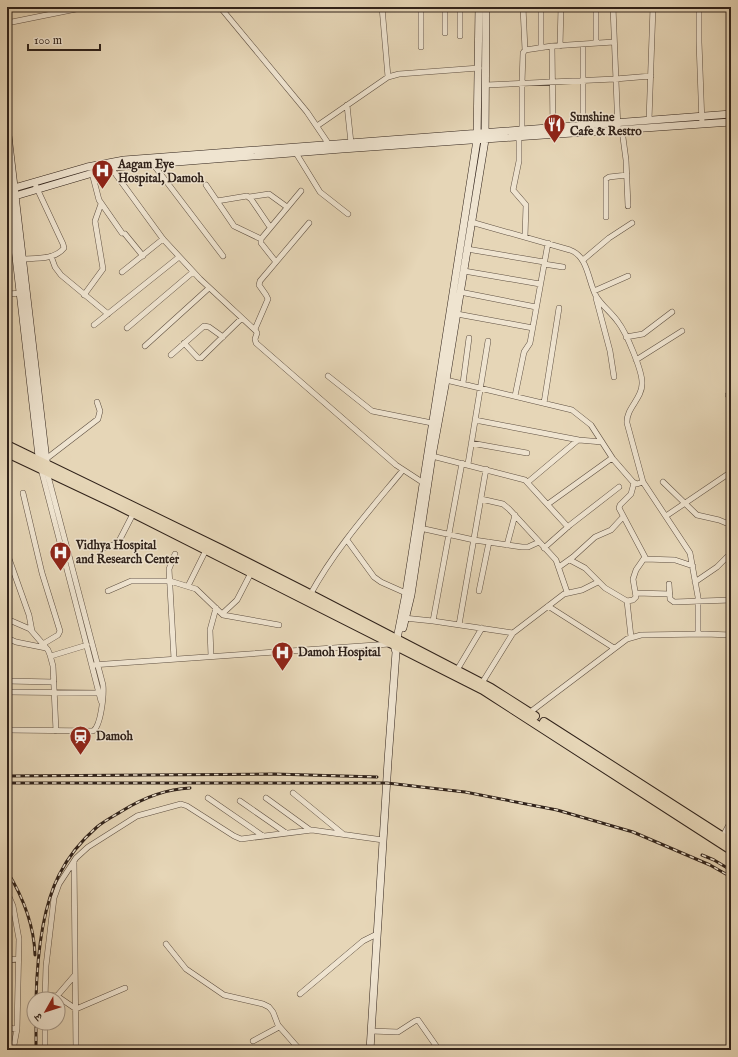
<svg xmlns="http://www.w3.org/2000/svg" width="738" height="1057" viewBox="0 0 738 1057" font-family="'IM FELL English','Noto Serif Devanagari',serif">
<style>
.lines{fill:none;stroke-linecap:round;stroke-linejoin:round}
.street-casing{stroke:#5e4f41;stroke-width:6}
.secondary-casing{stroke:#30221a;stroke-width:8}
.primary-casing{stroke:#30221a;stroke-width:10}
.street{stroke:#efe4d0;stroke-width:5}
.secondary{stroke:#efe4d0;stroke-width:7}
.primary{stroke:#e6d6b7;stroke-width:8}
.rail-casing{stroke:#30221a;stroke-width:3}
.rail{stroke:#efe4d0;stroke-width:1.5;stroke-dasharray:4.5;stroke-linecap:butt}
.labels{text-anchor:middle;stroke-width:3;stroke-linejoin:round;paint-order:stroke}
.poi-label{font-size:12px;font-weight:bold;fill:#30221a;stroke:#efe4d0;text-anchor:start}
</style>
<rect width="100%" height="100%" fill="#e6d6b7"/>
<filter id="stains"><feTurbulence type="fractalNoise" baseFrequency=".005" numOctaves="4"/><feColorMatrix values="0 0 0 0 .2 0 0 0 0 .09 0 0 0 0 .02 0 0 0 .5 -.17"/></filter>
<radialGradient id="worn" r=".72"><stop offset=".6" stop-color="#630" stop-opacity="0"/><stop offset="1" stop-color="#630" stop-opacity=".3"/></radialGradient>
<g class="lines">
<defs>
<path id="street" d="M220,7l87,105 23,34
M382,7l6,70
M421,7v40
M460,7v29
M523,7l2,43
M596,7v36
M613,7l5,123
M699,7v35l3,82
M7,23l79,-16
M445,33v-26
M583,44v81
M552,46l1,84
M560,46l1,-39
M541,48v-41
M486,85l129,-6 36,-3
M347,105l4,38
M649,120l4,-113
M317,126l71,-49 11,-3 80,-6
M522,130v-47l1,-30 2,-3 27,-4 62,-4
M622,130l4,30 2,46
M519,137v24l-6,29 13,15 -1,32
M296,153l24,39 28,22
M153,163v1l70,92
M109,165l54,74 37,40 56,52 1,2 -2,6 1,4 140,122 26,17
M92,173l7,27 23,33
M206,185l28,41 27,13
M249,197l20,-3 18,13
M217,201l30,-5 4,3 19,28
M606,217v-38l3,-2 18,-2
M471,222l99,28c18,6 18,31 26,46 6,10 16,17 22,26 8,10 25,50 24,62 0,15 -16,24 -15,39l16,59 47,71 8,44v37
M125,234l18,22
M467,249l77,13
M51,256l4,11 6,8 47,39
M22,259c13,-1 33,1 42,-11l-1,-4 -29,-62
M583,260l26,-22 23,-15
M276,262l-15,-19v-4l40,-48
M544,264l19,3
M464,271l76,13
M122,272l41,-33
M594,291l34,-15
M460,292l76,15
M7,294l16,-1
M84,295l19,-26 -8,-48 6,-17
M596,298l14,53 4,26
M457,314l76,14
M94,325l85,-68
M127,328l66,-56
M255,329l13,-30 -2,-4 -7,-10 1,-4 49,-58
M626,337l17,-3 29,-22
M184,343l14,15h3l41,-40
M145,346l64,-58
M171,355l33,-29 5,1 14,10
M636,360l46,-29
M328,376l44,35 60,12
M446,380l126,30 19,15 22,34 20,23 4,2 6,-2
M463,383l6,-45
M728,395h3
M515,396l9,-44 6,-9 18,-100
M544,403l15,-95
M475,420l104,20 23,2
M471,443l56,10
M432,456l93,24 43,47
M46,459l52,-40 2,-8 -3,-9
M468,464l20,-123
M41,469l60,232
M528,482l50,-42
M663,482l34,33 22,5 12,5
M23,493l19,80 18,58 -2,4 -15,9
M481,499l22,5 6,5 47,51 11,32
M548,504l64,-46
M666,516l65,-44
M420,528l54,12 48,7h6l11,-5
M347,540l27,37 7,5 27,12
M507,545l8,-30
M104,548l14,-5 16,-31
M544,548l26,-23 49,-38
M7,553l22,62 3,16
M645,559l30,1 18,6
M570,560l15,8 20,20 22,13 4,36
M559,567l14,-10 22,-20 16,-7 12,-13
M695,582l22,-15 14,-14
M669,584l1,15 4,3 57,-2
M188,586l19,-38
M108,591l23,-10h39l26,8 27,26 56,10
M479,591l10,-49
M636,593l34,1
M310,595c25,-46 60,-85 93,-125
M627,601l6,-1 3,-3 -3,-18 3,-9 9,-13 -26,-49 1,-3 11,-11 3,-11
M548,606l66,42
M222,614l15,-14 15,-29
M404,618l29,3 80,12
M7,619l23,10 18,21 2,5 3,11 3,65
M433,621l29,-158
M459,625l27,-156
M7,638l9,4 30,6
M51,656l36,-11
M211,656l-1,-26 6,-22
M174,659l-5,-90 6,-15
M92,665l298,-21
M457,670l25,-42
M7,681l47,1
M482,683l31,-50 51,-39 18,-4 16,-8
M7,692l92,1
M529,713l98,-74 14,-4 64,-1 26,1
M7,730l86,1c8,-5 11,-36 10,-46l-56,-213
M293,793l50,41
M208,798l55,38
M266,798l44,32
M240,801l46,32
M722,838l9,-17
M74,861l2,189
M7,892l6,14 6,33 -2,90 -3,16 -2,3 -5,1
M166,944l20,25 38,26 39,9 6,3 4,5 5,13 22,25
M7,960l11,-1
M300,994l63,-53 14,-7
M45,995l12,1 19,13 49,-21
M57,996l18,-21
M45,999l1,-33 8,-68 5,-14 17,-26 12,-11 49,-31 44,-12 6,2 47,30 7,3 71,-9 71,10
M7,1028l10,1
M371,1031l27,1 17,-11 3,-1 21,30
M253,1041l26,-14
M45,1050v-27"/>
<path id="secondary" d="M7,127l40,342
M7,179l33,286
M7,190l80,-23 37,-7 607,-46
M7,196h8l98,-29 229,-18 389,-27
M403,628l8,-33 21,-139 14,-76 39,-240 1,-133
M370,1050l18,-289 8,-109 -1,-3 11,-56 71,-453 2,-133"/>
<path id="primary" d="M7,445l214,104 83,42 187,97 44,28
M7,453l110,52 366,185 248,160
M544,722l187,120"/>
</defs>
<use href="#street" class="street-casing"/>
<use href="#secondary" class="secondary-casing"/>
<use href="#primary" class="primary-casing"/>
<use href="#street" class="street"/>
<use href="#secondary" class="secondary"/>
<use href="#primary" class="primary"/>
<defs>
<path id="rail" d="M7,776l267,-2 103,3
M7,783h380l78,9 92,18 76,22 77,33 21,12
M702,855l12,5 15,9
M7,871c16,26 27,53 28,84
M36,999c1,-37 6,-91 23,-124 9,-18 23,-35 38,-48 7,-6 17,-11 25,-16 21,-13 44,-22 68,-23
M36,1050v-27"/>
</defs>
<use href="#rail" class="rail-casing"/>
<use href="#rail" class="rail"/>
</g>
<defs>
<symbol id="restaurant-pin" viewBox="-11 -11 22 30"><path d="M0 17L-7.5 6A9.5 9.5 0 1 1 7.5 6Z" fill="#8f2418" stroke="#efe4d0"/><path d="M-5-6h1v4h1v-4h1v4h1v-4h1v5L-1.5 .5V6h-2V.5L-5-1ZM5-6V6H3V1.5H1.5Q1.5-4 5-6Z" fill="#fff"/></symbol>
<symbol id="hospital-pin" viewBox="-11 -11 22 30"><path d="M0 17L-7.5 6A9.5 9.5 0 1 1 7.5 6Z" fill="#8f2418" stroke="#efe4d0"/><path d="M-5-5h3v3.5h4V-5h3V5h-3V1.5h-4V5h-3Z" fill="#fff"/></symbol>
<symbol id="station-pin" viewBox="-11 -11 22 30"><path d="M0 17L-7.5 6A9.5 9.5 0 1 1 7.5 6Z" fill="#8f2418" stroke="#efe4d0"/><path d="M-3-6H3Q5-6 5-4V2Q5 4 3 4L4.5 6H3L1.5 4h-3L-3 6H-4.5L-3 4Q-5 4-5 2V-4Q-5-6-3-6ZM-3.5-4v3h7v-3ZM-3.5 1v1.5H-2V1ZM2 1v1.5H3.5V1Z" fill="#fff"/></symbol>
</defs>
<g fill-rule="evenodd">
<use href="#restaurant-pin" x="542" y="112" width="25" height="34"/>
<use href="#hospital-pin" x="90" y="158" width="25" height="34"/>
<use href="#hospital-pin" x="48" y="540" width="25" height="34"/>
<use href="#hospital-pin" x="270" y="640" width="25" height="34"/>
<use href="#station-pin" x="68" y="724" width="25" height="34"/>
</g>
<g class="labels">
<g class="poi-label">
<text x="570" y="121">Sunshine<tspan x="570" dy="14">Cafe &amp; Restro</tspan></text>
<text x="118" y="168">Aagam Eye<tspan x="118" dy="14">Hospital, Damoh</tspan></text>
<text x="76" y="549">Vidhya Hospital<tspan x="76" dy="14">and Research Center</tspan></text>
<text x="298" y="656">Damoh Hospital</text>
<text x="96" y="740">Damoh</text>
</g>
</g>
<rect width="738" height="1057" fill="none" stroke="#e6d6b7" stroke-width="24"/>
<rect x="8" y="8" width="722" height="1041" fill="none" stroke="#30221a" stroke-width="2"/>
<rect x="12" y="12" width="714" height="1033" fill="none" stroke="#30221a"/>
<g transform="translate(46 1011) rotate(231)"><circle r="19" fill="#efe4d0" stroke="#a39687"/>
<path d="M0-3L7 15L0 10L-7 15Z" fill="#8f2418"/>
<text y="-6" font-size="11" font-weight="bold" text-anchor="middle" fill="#30221a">उ</text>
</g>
<path d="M28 44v6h72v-6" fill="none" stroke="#30221a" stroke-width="2"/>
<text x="34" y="44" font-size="12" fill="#30221a" stroke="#efe4d0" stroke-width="3" paint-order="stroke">100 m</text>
<rect width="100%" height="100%" filter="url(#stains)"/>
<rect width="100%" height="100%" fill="url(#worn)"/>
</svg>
